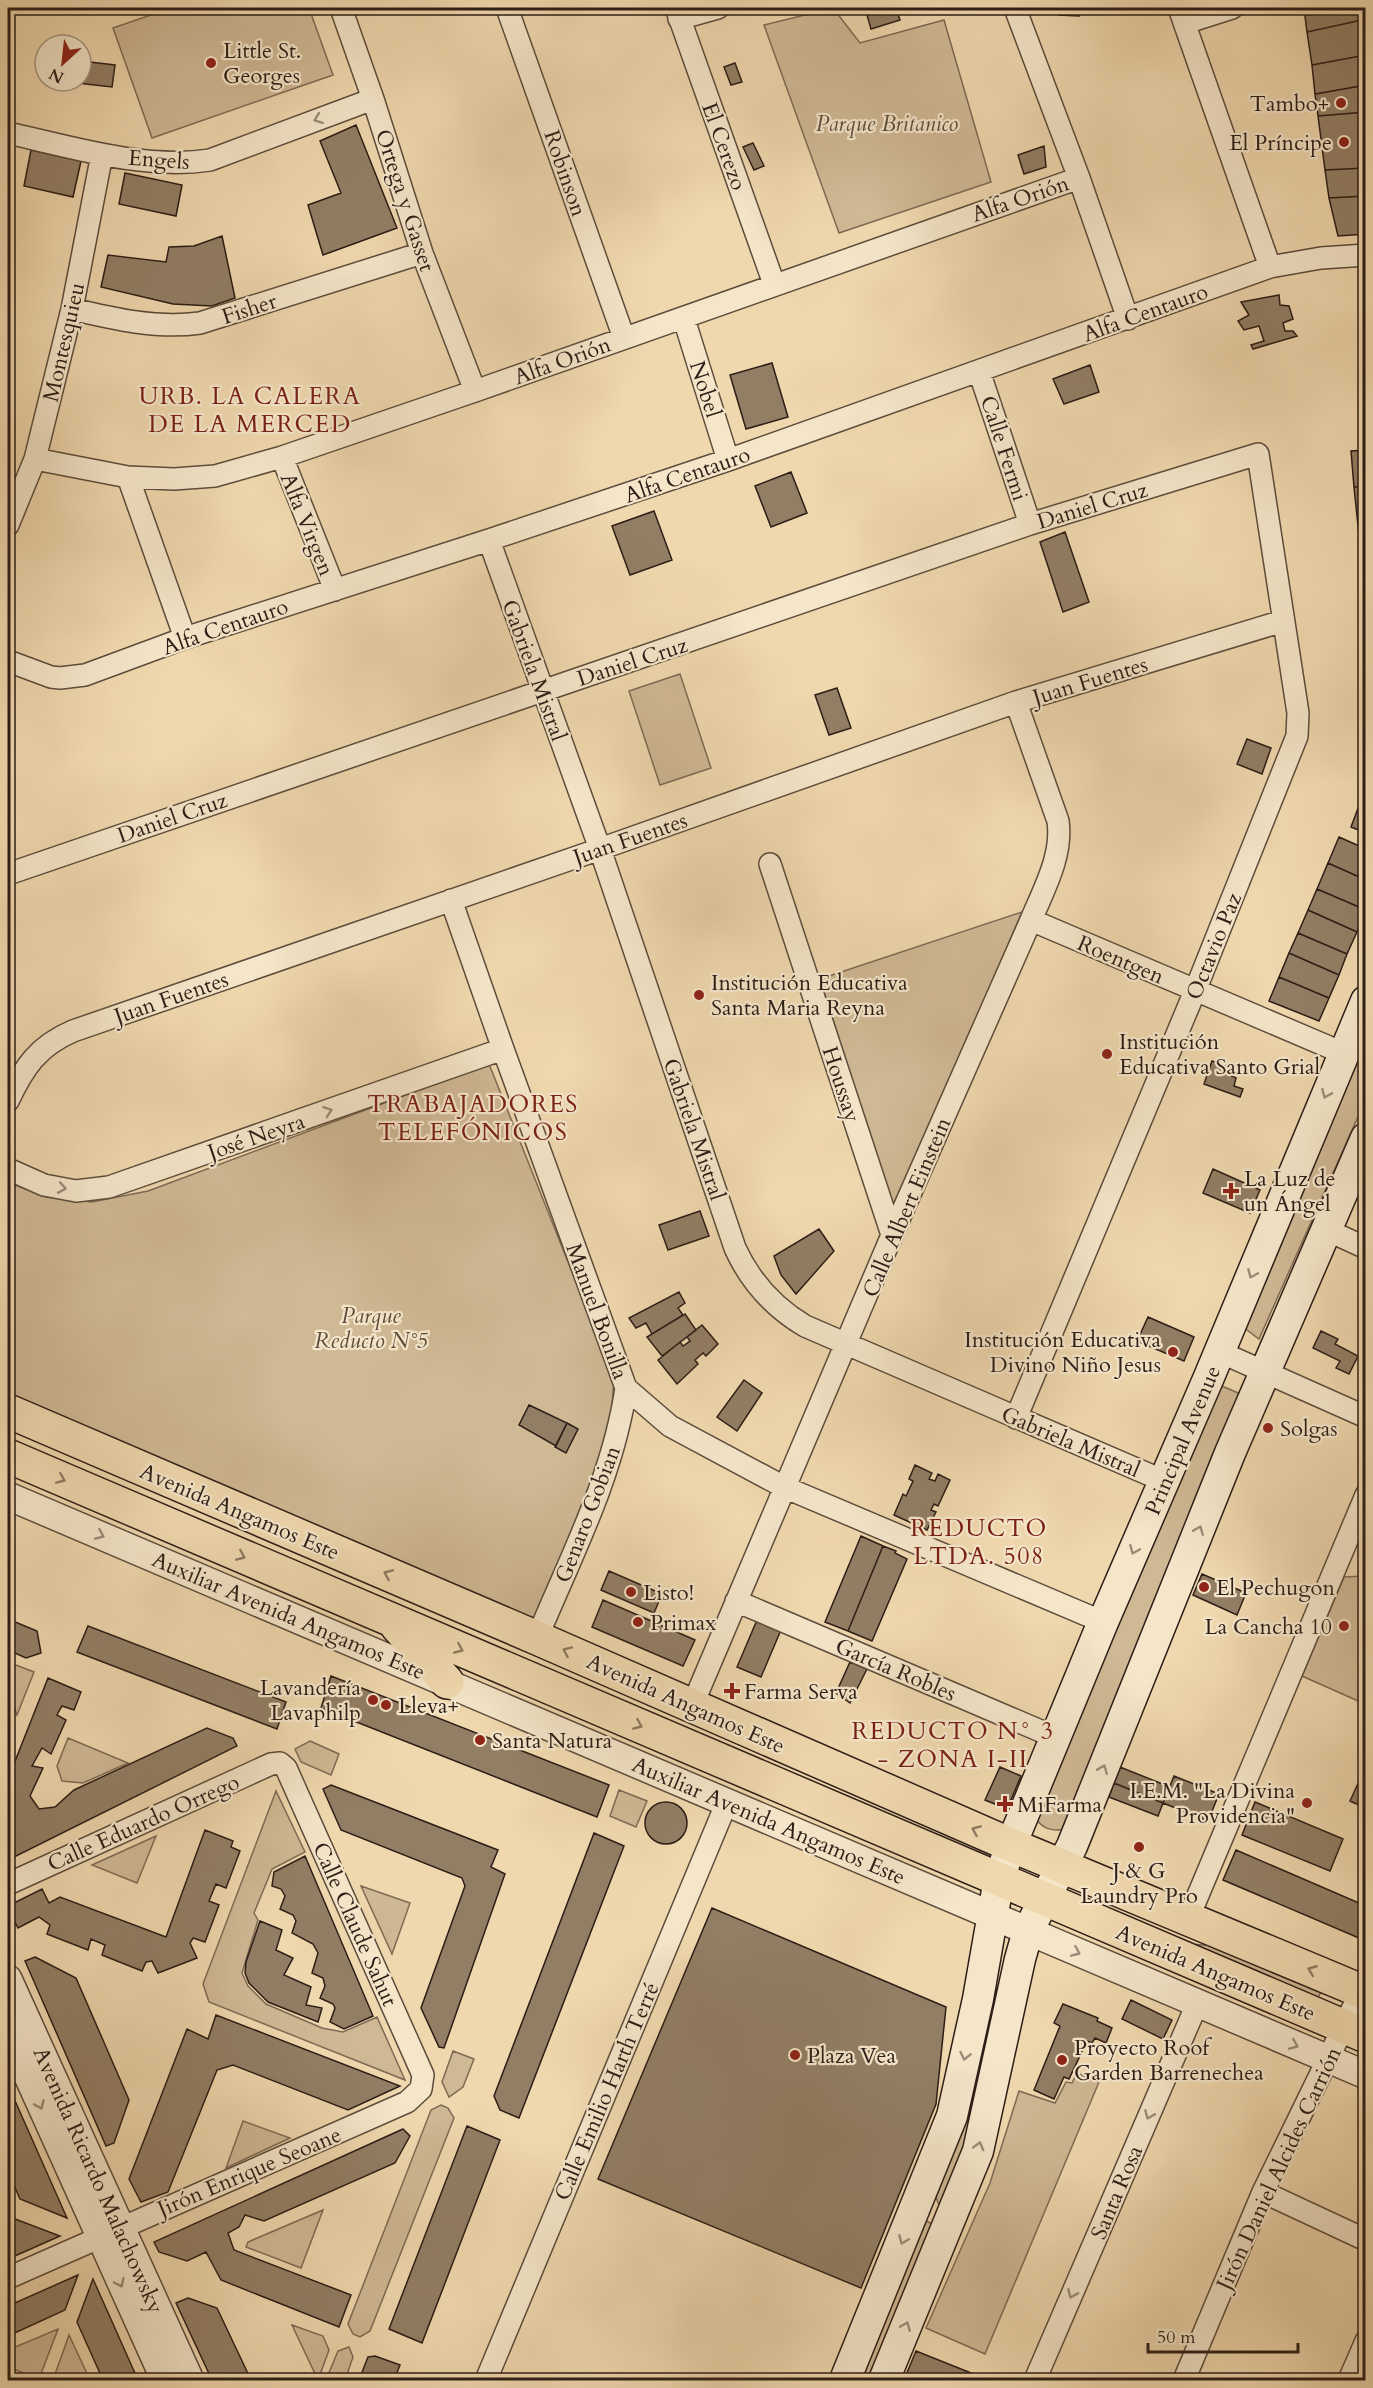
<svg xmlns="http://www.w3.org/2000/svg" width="1373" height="2388" viewBox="0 0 1373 2388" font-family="Cardo,serif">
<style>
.green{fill:#cfb894;stroke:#7e6a55;stroke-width:1.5}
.building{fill:#927e65;stroke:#2c1d16;stroke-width:1.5}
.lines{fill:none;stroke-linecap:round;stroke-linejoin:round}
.minor-casing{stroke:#5d4c3c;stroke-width:24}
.tertiary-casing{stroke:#5d4c3c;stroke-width:30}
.secondary-casing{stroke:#2c1d16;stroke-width:33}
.primary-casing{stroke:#2c1d16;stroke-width:36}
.minor{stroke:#f5e6ca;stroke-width:21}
.tertiary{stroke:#f5e6ca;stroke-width:27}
.secondary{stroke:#f5e6ca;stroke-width:30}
.primary{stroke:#f0d8ae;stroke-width:33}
.oneway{stroke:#9b8c79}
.oneway2{stroke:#8e7a62}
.poi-dot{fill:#8f2418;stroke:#f5e6ca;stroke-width:2}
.labels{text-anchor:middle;stroke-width:4.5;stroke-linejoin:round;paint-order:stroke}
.poi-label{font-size:22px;fill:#2c1d16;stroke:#f5e6ca;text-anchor:start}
.park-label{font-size:22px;font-style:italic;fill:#5d4c3c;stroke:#f5e6ca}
.street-label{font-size:22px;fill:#2c1d16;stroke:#f5e6ca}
.neighbourhood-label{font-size:24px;letter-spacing:1.5px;fill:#7a1f14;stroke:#f5e6ca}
</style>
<rect width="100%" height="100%" fill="#f0d8ae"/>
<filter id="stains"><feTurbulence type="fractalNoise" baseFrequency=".00333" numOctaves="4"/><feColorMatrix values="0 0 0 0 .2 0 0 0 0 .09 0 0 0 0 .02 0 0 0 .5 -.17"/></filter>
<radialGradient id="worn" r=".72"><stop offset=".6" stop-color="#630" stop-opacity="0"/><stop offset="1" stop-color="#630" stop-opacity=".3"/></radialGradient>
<path class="green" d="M171,8h138l24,67 -181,63 -39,-110z
M833,8l27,35 84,-23 47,162 -152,51 -75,-208z
M680,674l31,94 -51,17 -31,-94z
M1022,912l-128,299 -74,-232z
M1365,1040v61l-106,238 -16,-12z
M489,1064l125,313 -3,46 -13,57 -61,146 -529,-233v-211l38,15 46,5 56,-11z
M1217,1384l26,11 -176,434c-16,3 -25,0 -34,-14z
M1365,1576h1l-1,128 -63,-28 42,-99z
M8,1662l26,10 -17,43 -9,-24z
M68,1738l60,25 -45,20 -21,-2 -5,-15z
M310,1741l29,13 -8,21 -30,-13 -6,-13z
M619,1790l28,11 -11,26 -26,-11z
M276,1791l29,61 -33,17 -18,44 4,7 -16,53 6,13 18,18 56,24 21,4 34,-15 28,63 -196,-78 -6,-18z
M156,1836l-19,47 -45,-18z
M361,1886l49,17 -18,51z
M1189,1944l29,2 103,46 -5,9z
M984,2013l11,3 -21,113 -32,76 -4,-2 -3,-9z
M453,2051l21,8 -11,28 -14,10 -7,-15z
M1077,2073l22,9 -114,272 -59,-26 64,-145 29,-92 36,12 11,-21 6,1z
M441,2105l7,3 6,10 -84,213 -10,6 -7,-3 -5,-10 83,-214z
M243,2121l47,17 -64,30z
M323,2210l-22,58 -55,-21 2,-5z
M924,2220l13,6 -63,154h-16z
M292,2325l31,11 6,14 -11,30z
M58,2329l-19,50 -31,-12v-17z
M69,2335l21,45h-37z
M349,2347l4,10 -8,23h-19l12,-29z"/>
<path class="building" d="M865,8h31l4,12 -29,9z
M1057,8h20l2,8 -20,-1z
M1304,8h56l2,12 -55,12z
M1362,20l4,35 -54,10 -5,-33z
M1366,55v30l-51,9 -3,-29z
M81,61l34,4 -3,22 -35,-4 4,-2z
M735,63l7,19 -11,3 -7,-18z
M1366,85v27l-48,4 -3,-22z
M1366,112v56l-41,2 -7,-54z
M356,125l41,103 -74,27 -15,-50 33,-12 -21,-52z
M753,143l11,23 -10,4 -11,-23z
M1044,146l2,21 -22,7 -6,-19z
M31,150l50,11 -8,36 -49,-11z
M1366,168v28l-37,2 -4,-28z
M125,173l57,12 -6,31 -57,-12z
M1366,196v38l-28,2 -9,-38z
M222,236l13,62 -23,8 -39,-2 -72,-17 7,-32 58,7 3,-15 25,-1z
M1279,295l1,10 9,1 4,13 -10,4 2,8h8l4,5 -44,13 -2,-4 13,-4 -5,-15 -15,4 -6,-9 11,-6 -8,-13z
M772,363l16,54 -42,12 -16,-54z
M1090,365l9,27 -35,12 -11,-25z
M1366,450v37h-12l-3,-36z
M791,472l16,41 -36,14 -16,-41z
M1354,487h12v97h-2z
M654,511l18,49 -42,15 -18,-49z
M1065,532l24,70 -26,10 -23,-70z
M837,688l14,40 -22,7 -14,-40z
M1247,739l24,9 -9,26 -25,-10z
M1360,803l6,2v28l-15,-6z
M1339,837l27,12v31l-38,-17z
M1328,863l38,17v30l-49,-21z
M1317,889l49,21 -9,22 -49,-22z
M1308,910l49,22 -10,22 -49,-21z
M1298,933l49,21 -8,21 -50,-22z
M1289,953l50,22 -10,23 -50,-21z
M1279,977l50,21 -10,23 -50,-20z
M1212,1061l15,5 1,8 8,4 -2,8 9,3 -3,8 -36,-13z
M1213,1169l47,21 -10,23 -47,-20z
M700,1211l9,25 -41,14 -9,-25z
M819,1229l15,22 -38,43 -15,-19 -7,-19z
M679,1292l6,11 -7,5 5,7 -31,19 -6,-11 -10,5 -7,-10z
M685,1314l11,16 -34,26 -15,-19z
M1148,1317l46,20 -10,24 -47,-20z
M702,1325l16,19 -12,12 -3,-3 -8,7 3,4 -21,20 -19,-24 22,-18 3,4 7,-5 -3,-4z
M1321,1331l17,8 -3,5 23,12 -9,18 -13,-6 4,-7 -27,-13z
M744,1380l18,13 -25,38 -20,-14z
M529,1405l38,18 -11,23 -37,-21z
M567,1423l11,6 -12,24 -11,-6z
M915,1465l17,8 -3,6 6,2 3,-7 12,6 -12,26 -4,-2 -3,6 5,2 -9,18 -33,-15 9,-21 3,2 7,-15 -4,-2z
M861,1536l22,10 -35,85 -23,-9z
M883,1546l13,5 -1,2 12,6 -35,82 -24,-10z
M609,1571l53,23 -8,19 -53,-23z
M1202,1574l44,19 -9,22 -44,-20z
M603,1600l92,40 -12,26 -91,-39z
M8,1619l29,12 4,22 -15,5 -18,-8z
M757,1620l24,10 -20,47 -24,-10z
M88,1626l198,76 -9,27 -200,-77z
M850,1662l17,7 -17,34 -14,-10z
M331,1676l278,109 -12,32 -276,-109z
M48,1678l33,14 -7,18 -12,-4 -5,9 9,5 -15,34 -9,-6 -10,18 11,2 -13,28 9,13 16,-2 19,-17 133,-62 26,10 4,8 -229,114v-81z
M1366,1766v42l-16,-7z
M1000,1767l21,9 -14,33 -22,-9z
M1120,1767l50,20 -7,16 -49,-20z
M1174,1776l45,18 -11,27 -45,-18z
M1114,1783l49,20 -5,13 -49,-19z
M331,1785l167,65 -7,17 14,7 -61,174 -5,-1 -18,-39 44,-122 -3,-8 -121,-48 -18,-41z
M1255,1802l88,37 -13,32 -88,-36z
M645 1823a21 21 0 1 1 42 0a21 21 0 1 1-42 0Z
M205,1830l28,11 -2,6 9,4 -14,37 -10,-4 -7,17 10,4 -14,37 -12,-4 -3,5 7,15 -39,15 -6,-12 -6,1 -4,9 -40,-16 3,-10 -14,-6 -3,11 -41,-16 3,-9 -11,-8 -21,11 -10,-19v-3l34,-17 7,14 11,-6 106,40z
M594,1833l30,13 -105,272 -19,-8 -6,-14z
M1236,1850l130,56v35l-143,-61z
M305,1856l68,160 -29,13 -14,-7 5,-14 -2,-4 -13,-6 5,-12 -2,-8 -11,-5 6,-20 -5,-9 -21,-11 4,-12 -3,-6 -13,-6 5,-13 -4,-7 -9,-3 2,-14z
M712,1908l234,99 -10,97 -75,184 -263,-109z
M260,1921l22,9 -6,20 17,8 -9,17 27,12 -5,18 16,3 -4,14 -50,-20 -19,-19 -4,-10 1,-11z
M35,1957l41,21 53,122 -15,43 -8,3 -81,-185z
M1131,2000l41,20 -9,19 -41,-20z
M1063,2004l35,14 -1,3 15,7 -6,15 -11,-5 -3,5 -5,-2 -18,38 -5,-2 -10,22 -20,-9 26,-64 -6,-3z
M216,2015l184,71 -52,24 -115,-45 -16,5 -49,122 -27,10 -12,-23 58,-150 21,10z
M8,2085l59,133 -47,-19 -12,-27z
M467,2126l33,14 -78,203 -33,-14z
M403,2129l7,7 -15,27 -131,58 -19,-6 -6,12 -11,6 6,17 117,45 -12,32 -118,-47 -15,-28 -19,9 -28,-9 -5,-10z
M15,2219l45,17 -52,23v-36z
M78,2275l-13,35 -57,26v-30z
M93,2279l45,101h-35l-26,-58z
M188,2298l29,10 34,72h-39l-36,-77z
M916,2351l55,22 -3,7h-64z
M375,2356l25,9 -6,15h-35l9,-23z"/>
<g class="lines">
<defs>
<path id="minor" d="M341,8l32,91 49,154 53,138
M507,8l117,330
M676,8l98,276
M1015,8l64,170 49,141
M1179,8l91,259
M679,19l39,-11
M1185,23l47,-15
M8,133c63,14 137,37 202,27l163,-61
M72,309c42,10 85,20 128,14l222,-70
M684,319l44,141
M979,371l51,153
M282,457l53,133
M35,459l93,18 46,2 41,-3 67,-19 193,-66 604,-213
M128,477l57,161
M8,525l27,-66 37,-150 30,-155
M489,540l111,309 135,399c15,33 38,59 70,78l359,155
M8,661l43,16 9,1 25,-3 100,-37 304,-98 239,-80 542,-193 51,-9 45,-3
M770,864l122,371
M8,874l1022,-350 228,-70 40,259 -1,23 -102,255 -179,427
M451,900l52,149 123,339 44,38 114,61 319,135
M1031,920l312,133
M8,1101c16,-34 30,-55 65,-70l527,-182 416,-147 267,-81
M8,1169l36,16 32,6 33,-4 394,-138
M1327,1230l39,18
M1220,1352l146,65
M736,1601l321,137
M537,1638c34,-82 76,-161 89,-250
M692,1706l200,-471 139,-315c13,-31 32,-65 27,-99l-42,-119
M8,1884l263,-120 9,-1 6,5 137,307 -2,14 -14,13 -399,176
M1188,1919l178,-424
M1263,2192l103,48
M486,2380l241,-578
M1035,2380l162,-376
M1184,2380l79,-188 98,-201
M1349,2380l17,-39"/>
<path id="tertiary" d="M8,1496l1358,579
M8,1979l182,401
M8,2032l157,348"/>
<path id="secondary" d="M845,2380l107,-264 26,-117 21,-120 12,-34 92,-223 106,-245 157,-376
M884,2380l94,-229 42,-192 8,-28 44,-85 158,-393 136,-315"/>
<path id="primary" d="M8,1411l529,227 474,207 355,148
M8,1456l1358,580
M397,1626l50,56"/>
</defs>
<use href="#minor" class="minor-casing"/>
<use href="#tertiary" class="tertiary-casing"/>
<use href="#secondary" class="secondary-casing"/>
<use href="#primary" class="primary-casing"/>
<use href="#minor" class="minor"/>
<use href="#tertiary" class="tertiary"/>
<use href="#secondary" class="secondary"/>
<use href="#primary" class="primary"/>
</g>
<defs><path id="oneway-chevron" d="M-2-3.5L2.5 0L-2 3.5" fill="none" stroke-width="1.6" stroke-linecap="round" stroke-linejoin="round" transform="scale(1.5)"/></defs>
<g class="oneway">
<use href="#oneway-chevron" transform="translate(318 119) rotate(159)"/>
<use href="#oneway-chevron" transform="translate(1326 1094) rotate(113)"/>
<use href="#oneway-chevron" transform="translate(328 1111) rotate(-19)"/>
<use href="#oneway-chevron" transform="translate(62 1188) rotate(10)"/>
<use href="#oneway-chevron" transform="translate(1252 1274) rotate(113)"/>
<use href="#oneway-chevron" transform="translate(1199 1530) rotate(-68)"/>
<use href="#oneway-chevron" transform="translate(100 1535) rotate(23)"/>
<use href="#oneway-chevron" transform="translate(1134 1550) rotate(113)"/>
<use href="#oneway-chevron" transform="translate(1103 1769) rotate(-68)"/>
<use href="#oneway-chevron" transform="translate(1076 1952) rotate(23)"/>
<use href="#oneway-chevron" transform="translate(1294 2045) rotate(23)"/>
<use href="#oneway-chevron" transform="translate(965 2056) rotate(102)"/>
<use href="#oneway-chevron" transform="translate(40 2105) rotate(66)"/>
<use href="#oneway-chevron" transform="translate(1149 2115) rotate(113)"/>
<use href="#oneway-chevron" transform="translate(979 2146) rotate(-75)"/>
<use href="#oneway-chevron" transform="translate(903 2240) rotate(113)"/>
<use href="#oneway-chevron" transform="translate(120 2283) rotate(65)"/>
<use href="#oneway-chevron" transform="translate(1072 2294) rotate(113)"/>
<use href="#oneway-chevron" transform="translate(906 2326) rotate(-68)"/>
</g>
<g class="oneway2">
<use href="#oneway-chevron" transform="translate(61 1479) rotate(23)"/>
<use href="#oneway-chevron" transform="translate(241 1556) rotate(23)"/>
<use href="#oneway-chevron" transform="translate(388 1574) rotate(-157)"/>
<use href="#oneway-chevron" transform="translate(459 1649) rotate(23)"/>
<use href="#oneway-chevron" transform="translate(567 1651) rotate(-156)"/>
<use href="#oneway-chevron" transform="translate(638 1725) rotate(23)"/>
<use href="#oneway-chevron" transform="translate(976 1830) rotate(-156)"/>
<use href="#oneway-chevron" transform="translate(1312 1970) rotate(-158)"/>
</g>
<g class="poi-dot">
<circle cx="211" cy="63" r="6"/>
<circle cx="1341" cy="103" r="6"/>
<circle cx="1344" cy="142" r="6"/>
<circle cx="699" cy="995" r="6"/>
<circle cx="1107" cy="1054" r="6"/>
<path d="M1228 1182h6v6h6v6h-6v6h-6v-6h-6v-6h6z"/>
<circle cx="1173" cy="1352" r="6"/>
<circle cx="1268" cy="1428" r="6"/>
<circle cx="1204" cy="1587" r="6"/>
<circle cx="631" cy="1592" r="6"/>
<circle cx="638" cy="1622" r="6"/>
<circle cx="1344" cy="1626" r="6"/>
<path d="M729 1682h6v6h6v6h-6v6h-6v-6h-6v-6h6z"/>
<circle cx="373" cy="1700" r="6"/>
<circle cx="386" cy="1705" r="6"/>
<circle cx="480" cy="1740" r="6"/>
<circle cx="1307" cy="1803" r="6"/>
<path d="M1002 1795h6v6h6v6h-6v6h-6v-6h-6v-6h6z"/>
<circle cx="1139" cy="1847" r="6"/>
<circle cx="795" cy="2055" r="6"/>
<circle cx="1062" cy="2060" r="6"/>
</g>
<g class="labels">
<g class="poi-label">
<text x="223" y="58">Little St.<tspan x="223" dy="25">Georges</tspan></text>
<text x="1329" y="111" text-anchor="end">Tambo+</text>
<text x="1332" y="150" text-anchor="end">El Príncipe</text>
<text x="711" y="990">Institución Educativa<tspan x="711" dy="25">Santa Maria Reyna</tspan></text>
<text x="1119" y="1049">Institución<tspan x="1119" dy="25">Educativa Santo Grial</tspan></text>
<text x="1244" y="1186">La Luz de<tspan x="1244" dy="25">un Ángel</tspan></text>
<text x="1161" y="1347" text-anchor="end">Institución Educativa<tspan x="1161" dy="25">Divino Niño Jesus</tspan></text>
<text x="1280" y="1436">Solgas</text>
<text x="1216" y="1595">El Pechugon</text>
<text x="643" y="1600">Listo!</text>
<text x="650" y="1630">Primax</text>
<text x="1332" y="1634" text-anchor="end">La Cancha 10</text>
<text x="361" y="1695" text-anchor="end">Lavandería<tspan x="361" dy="25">Lavaphilp</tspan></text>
<text x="744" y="1699">Farma Serva</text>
<text x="398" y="1713">Lleva+</text>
<text x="492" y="1748">Santa Natura</text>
<text x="1295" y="1798" text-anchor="end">I.E.M. "La Divina<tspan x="1295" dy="25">Providencia"</tspan></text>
<text x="1017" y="1812">MiFarma</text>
<text x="1139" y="1878" text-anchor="middle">J &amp; G<tspan x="1139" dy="25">Laundry Pro</tspan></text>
<text x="1074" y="2055">Proyecto Roof<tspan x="1074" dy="25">Garden Barrenechea</tspan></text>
<text x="807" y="2063">Plaza Vea</text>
</g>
<g class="park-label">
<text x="887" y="131">Parque Britanico</text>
<text x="371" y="1323">Parque<tspan x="371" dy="25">Reducto N°5</tspan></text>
</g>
<g class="street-label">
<text transform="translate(725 146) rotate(70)" y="8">El Cerezo</text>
<text transform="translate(159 159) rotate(4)" y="8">Engels</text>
<text transform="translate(566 173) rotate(71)" y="8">Robinson</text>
<text transform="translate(1020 198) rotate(-19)" y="8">Alfa Orión</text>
<text transform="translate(406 200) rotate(72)" y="8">Ortega y Gasset</text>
<text transform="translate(249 308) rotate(-18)" y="8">Fisher</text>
<text transform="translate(1145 312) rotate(-20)" y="8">Alfa Centauro</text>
<text transform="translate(63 342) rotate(-77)" y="8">Montesquieu</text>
<text transform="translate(562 360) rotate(-20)" y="8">Alfa Orión</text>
<text transform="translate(706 389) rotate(72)" y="8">Nobel</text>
<text transform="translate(1005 448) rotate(72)" y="8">Calle Fermi</text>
<text transform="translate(687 474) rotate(-19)" y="8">Alfa Centauro</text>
<text transform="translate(1092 505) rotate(-17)" y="8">Daniel Cruz</text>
<text transform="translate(308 524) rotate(68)" y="8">Alfa Virgen</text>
<text transform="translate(225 626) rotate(-19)" y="8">Alfa Centauro</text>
<text transform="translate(632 661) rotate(-18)" y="8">Daniel Cruz</text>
<text transform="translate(535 670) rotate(70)" y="8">Gabriela Mistral</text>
<text transform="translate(1090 680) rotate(-17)" y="8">Juan Fuentes</text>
<text transform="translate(172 817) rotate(-19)" y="8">Daniel Cruz</text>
<text transform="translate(630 838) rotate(-19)" y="8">Juan Fuentes</text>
<text transform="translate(1213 946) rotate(-68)" y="8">Octavio Paz</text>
<text transform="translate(1121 959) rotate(23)" y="8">Roentgen</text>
<text transform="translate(171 997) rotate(-19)" y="8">Juan Fuentes</text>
<text transform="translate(842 1084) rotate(72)" y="8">Houssay</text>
<text transform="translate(695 1129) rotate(71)" y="8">Gabriela Mistral</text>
<text transform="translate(256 1136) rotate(-19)" y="8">José Neyra</text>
<text transform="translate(906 1207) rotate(-67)" y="8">Calle Albert Einstein</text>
<text transform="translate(598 1311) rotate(70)" y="8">Manuel Bonilla</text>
<text transform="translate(1182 1440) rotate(-67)" y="8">Principal Avenue</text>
<text transform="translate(1071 1441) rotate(23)" y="8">Gabriela Mistral</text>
<text transform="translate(240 1511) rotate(23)" y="8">Avenida Angamos Este</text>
<text transform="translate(587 1514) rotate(-69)" y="8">Genaro Gobian</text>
<text transform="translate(289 1615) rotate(23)" y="8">Auxiliar Avenida Angamos Este</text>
<text transform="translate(896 1669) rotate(23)" y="8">García Robles</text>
<text transform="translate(686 1703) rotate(24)" y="8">Avenida Angamos Este</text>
<text transform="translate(769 1820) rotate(23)" y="8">Auxiliar Avenida Angamos Este</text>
<text transform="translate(143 1822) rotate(-24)" y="8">Calle Eduardo Orrego</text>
<text transform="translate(356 1924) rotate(66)" y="8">Calle Claude Sahut</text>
<text transform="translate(1216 1972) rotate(23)" y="8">Avenida Angamos Este</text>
<text transform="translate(606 2091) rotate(-67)" y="8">Calle Emilio Harth Terré</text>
<text transform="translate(1278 2168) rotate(-65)" y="8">Jirón Daniel Alcides Carrión</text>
<text transform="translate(249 2171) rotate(-23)" y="8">Jirón Enrique Seoane</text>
<text transform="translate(99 2180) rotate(66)" y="8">Avenida Ricardo Malachowsky</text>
<text transform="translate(1116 2192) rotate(-67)" y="8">Santa Rosa</text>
</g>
<g class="neighbourhood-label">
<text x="250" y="404">URB. LA CALERA<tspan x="250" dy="28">DE LA MERCED</tspan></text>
<text x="473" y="1112">TRABAJADORES<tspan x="473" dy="28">TELEFÓNICOS</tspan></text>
<text x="979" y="1536">REDUCTO<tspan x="979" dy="28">LTDA. 508</tspan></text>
<text x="953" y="1739">REDUCTO N° 3<tspan x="953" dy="28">- ZONA I-II</tspan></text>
</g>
</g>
<rect width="1373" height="2388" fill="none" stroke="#f0d8ae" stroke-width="30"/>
<rect x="9" y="9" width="1355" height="2370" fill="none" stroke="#2c1d16" stroke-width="3"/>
<rect x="15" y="15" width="1343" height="2358" fill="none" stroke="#2c1d16" stroke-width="1.5"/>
<g transform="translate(63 63) rotate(207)"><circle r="28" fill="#f5e6ca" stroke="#a59682" stroke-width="1.5"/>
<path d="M0-4.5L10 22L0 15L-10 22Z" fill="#8f2418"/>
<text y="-9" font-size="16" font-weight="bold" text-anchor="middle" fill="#2c1d16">N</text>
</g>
<path d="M1148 2343v9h150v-9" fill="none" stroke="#2c1d16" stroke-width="3"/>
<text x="1157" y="2343" font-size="18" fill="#2c1d16" stroke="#f5e6ca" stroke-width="4.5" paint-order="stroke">50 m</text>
<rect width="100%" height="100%" filter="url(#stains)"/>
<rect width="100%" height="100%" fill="url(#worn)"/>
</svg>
